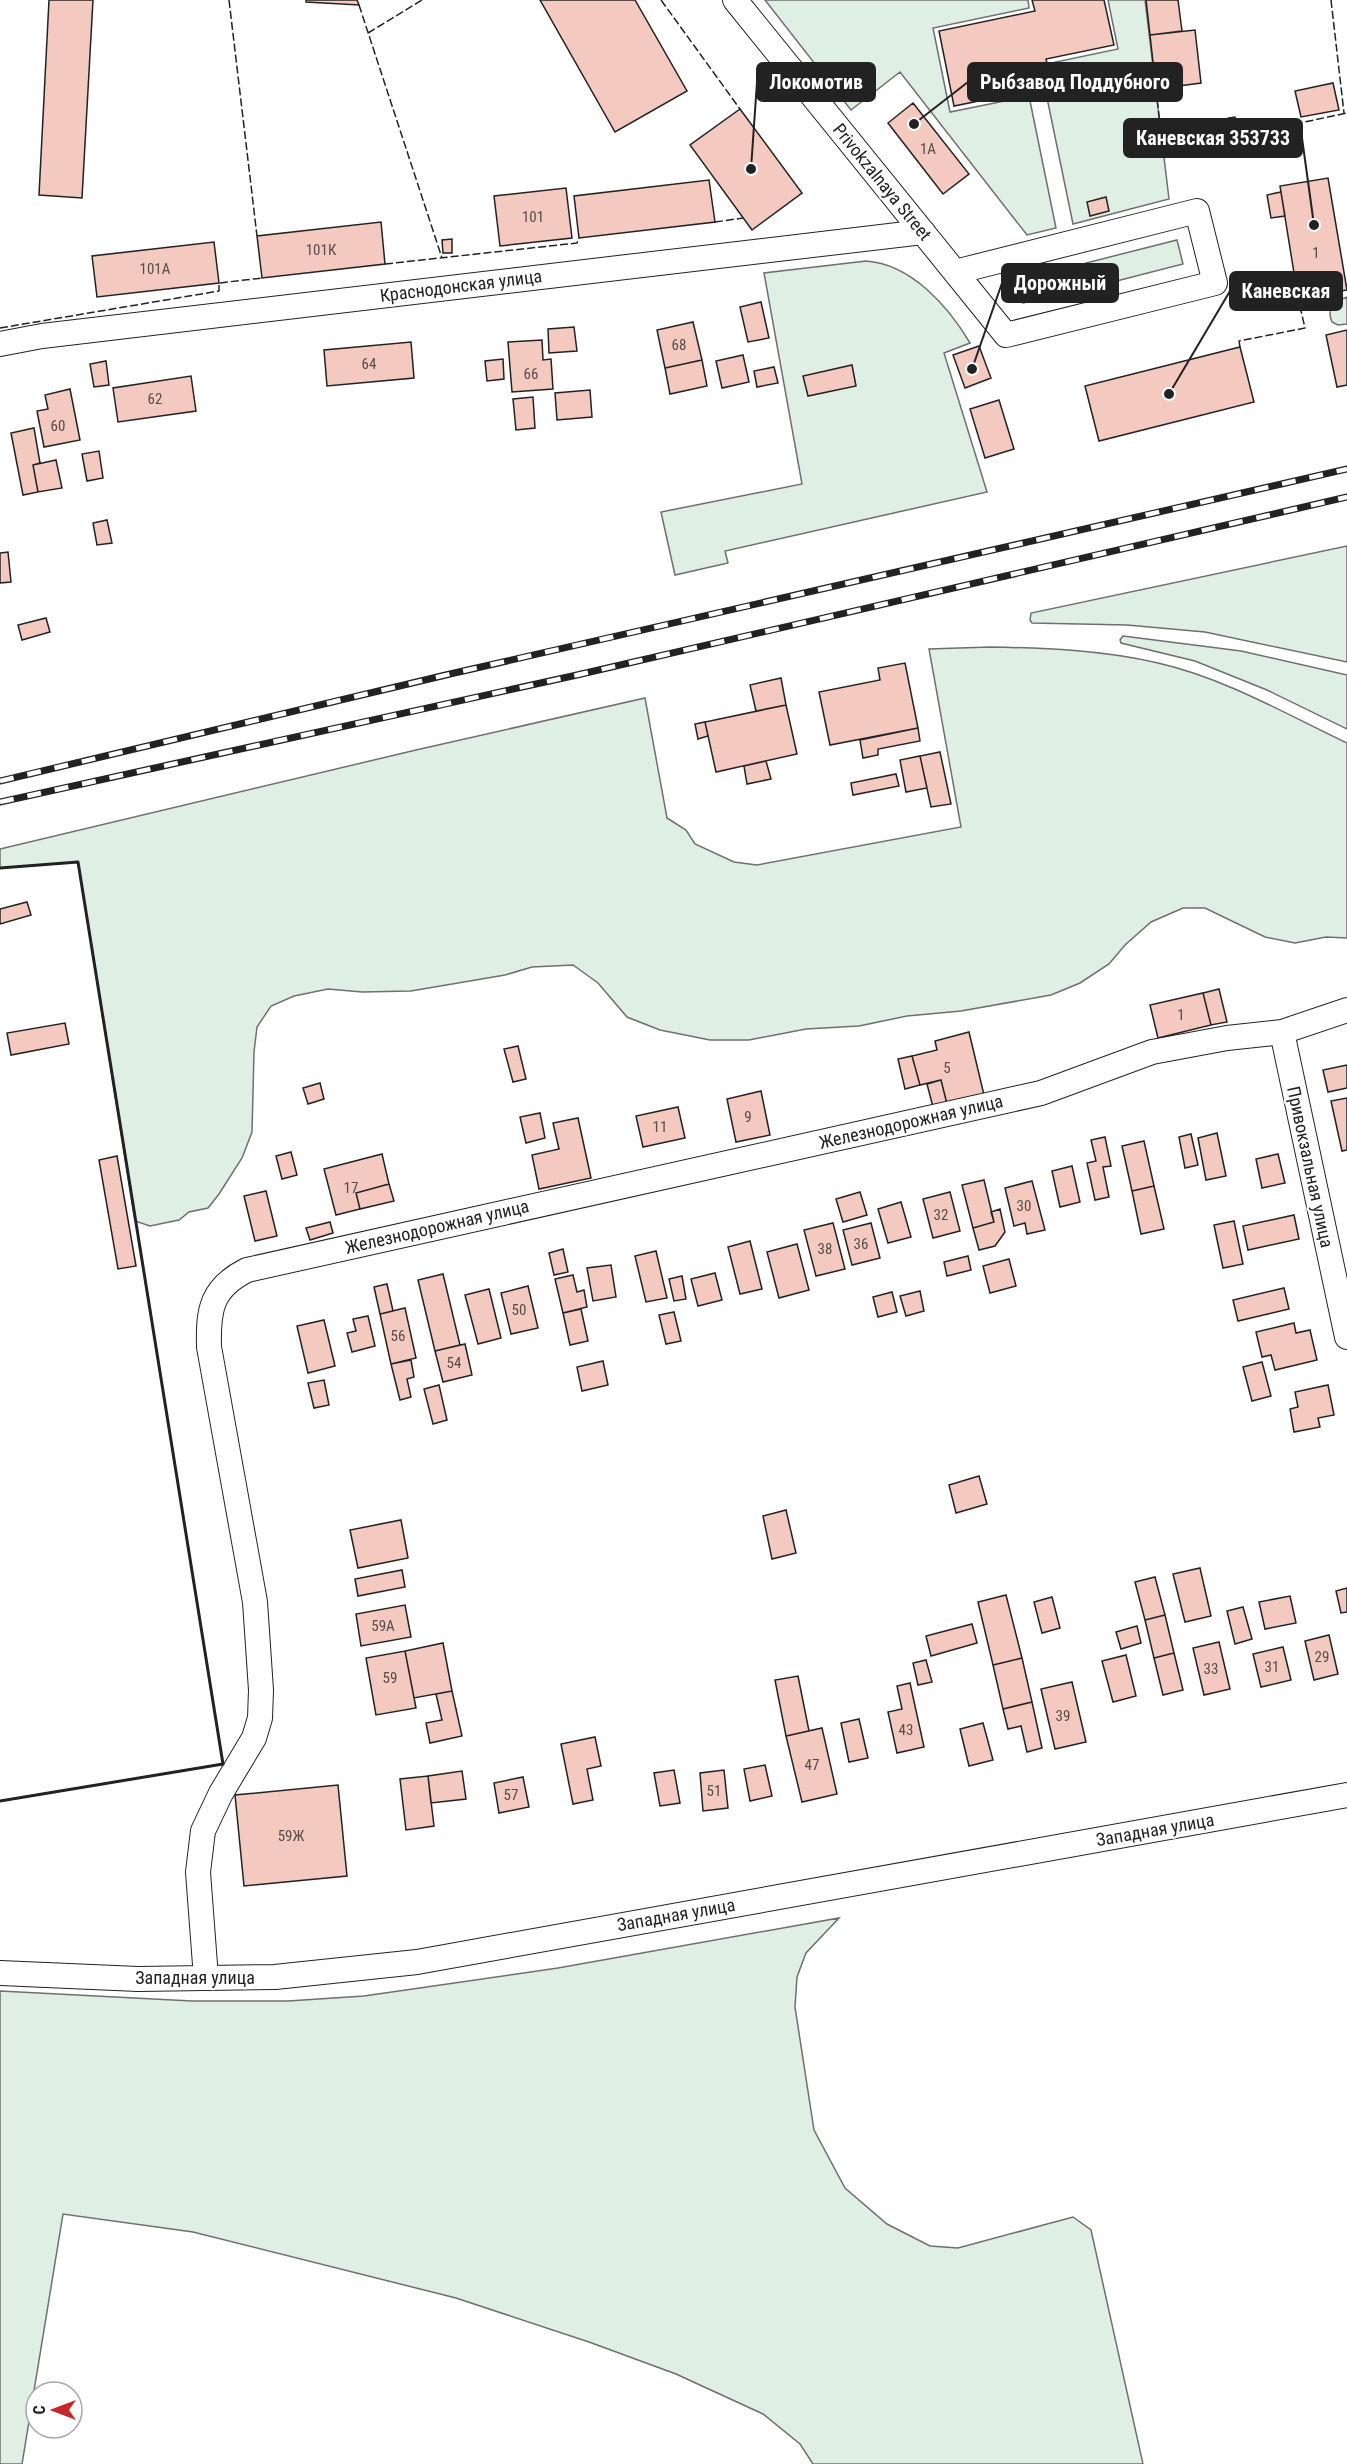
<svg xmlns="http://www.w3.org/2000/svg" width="1347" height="2464" viewBox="0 0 1347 2464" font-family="'Roboto Condensed',sans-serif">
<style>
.green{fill:#e0efe3;stroke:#6f6f6f;stroke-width:1.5}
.building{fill:#f3c9c0;stroke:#222;stroke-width:1.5}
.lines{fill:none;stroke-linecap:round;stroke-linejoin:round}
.minor-casing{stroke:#222;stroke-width:26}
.minor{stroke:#fff;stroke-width:24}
.rail-casing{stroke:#222;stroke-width:7}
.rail{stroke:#fff;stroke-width:4.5;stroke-dasharray:14;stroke-linecap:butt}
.fence{stroke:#222;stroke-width:1.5;stroke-dasharray:8 3;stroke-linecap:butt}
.wall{stroke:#222;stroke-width:3}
.labels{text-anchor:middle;stroke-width:4.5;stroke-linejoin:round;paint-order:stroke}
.number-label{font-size:15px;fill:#564c4a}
.street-label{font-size:18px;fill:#222;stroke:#fff}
.leader{fill:none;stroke:#222;stroke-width:2}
.callout-dot{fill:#222;stroke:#fff;stroke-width:2}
.callout{fill:#222;stroke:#222;stroke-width:2}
.callout-label{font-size:20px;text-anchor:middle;font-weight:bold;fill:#fff}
</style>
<rect width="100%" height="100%" fill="#fff"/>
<path class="green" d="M765,0h263l1,8 -96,20 17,84 79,-16 27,132 -29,7 -127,-163 -49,38z
M1108,0h37l24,199 -96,25 -27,-131 11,-3 -6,-27 67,-14z
M1177,240l6,24 -90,23 -7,-24z
M866,261c45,3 82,45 104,82l-26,10 43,139 -262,59 3,12 -53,12 -14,-63 141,-28 -38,-211z
M1064,267l6,24 -47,12 -6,-24z
M1347,297v27l-9,1 -6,-3c-6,-14 2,-20 15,-25z
M1347,546v116l-142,-30 -78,-7 -95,-2 -2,-3 1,-7z
M1123,636l118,15 106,24v54l-80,-39 -72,-29 -74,-18 -1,-3z
M990,647c56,1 113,3 168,16 66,15 128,51 189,80v195l-21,-1 -31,6 -30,-6 -60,-29h-22l-32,14 -26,23 -16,19 -29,19 -29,12 -90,16 -54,5 -48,10 -53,3 -57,11h-39l-50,-10 -33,-13 -29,-34 -25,-18 -41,2 -27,8 -94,16 -49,1 -34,-3 -34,7 -23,10 -14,21 -3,25 -2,80 -10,26 -23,36 -11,14 -19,4 -10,8 -29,6 -15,-5 -57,-359 -78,6v-19l416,-99 229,-52 22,120 19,12 9,14 39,18 23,3 204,-38 -32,-178z
M839,1918l-33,35 -9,24 -2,30 19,123 31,58 42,36 43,22 28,2 115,-31 18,13 52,234h-330l-13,-20 -37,-30 -87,-40 -87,-32 -133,-44 -263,-66 -130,-18 -41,250h-22v-473l192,10h96l76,-5 194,-28z"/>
<path class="building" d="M49,0h44l-11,198 -43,-3z
M306,0h51l2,5 -53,-3z
M540,0h95l52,91 -72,41z
M1032,0h72l10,45 -68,14 6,27 -98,20 -15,-75 96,-20z
M1146,0h32l4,31 -32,4z
M1195,30l6,53 -45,6 -6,-54z
M1333,83l6,27 -38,7 -6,-26z
M913,103l56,71 -26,20 -55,-71z
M740,109l62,84 -50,37 -62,-85z
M1235,117l3,12 -7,1 -3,-12z
M1328,178l19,112 -49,8 -18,-112z
M709,180l6,42 -136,16 -5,-42z
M566,188l6,50 -72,8 -6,-50z
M1281,192l4,24 -14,2 -4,-23z
M1106,197l3,14 -19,5 -3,-14z
M381,222l4,42 -123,14 -5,-42z
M452,239v14h-9l-1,-13z
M214,242l5,41 -122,14 -5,-41z
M761,302l8,36 -21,4 -8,-35z
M693,322l9,38 -37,8 -8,-38z
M574,327l3,24 -28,2 -1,-24z
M1347,330v55l-10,2 -11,-52z
M542,340l1,20 8,-1 2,30 -41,3 -4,-50z
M411,342l3,36 -87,8 -3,-36z
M979,346l12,32 -26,10 -12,-33z
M1240,347l14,55 -155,39 -14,-55z
M743,355l6,27 -27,6 -6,-27z
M503,359l1,20 -17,2 -2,-20z
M702,360l5,26 -37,8 -5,-26z
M106,361l3,24 -15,2 -4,-23z
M852,365l4,21 -48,10 -5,-20z
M774,367l4,16 -21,4 -3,-16z
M191,376l5,35 -78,11 -5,-34z
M70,389l10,51 -36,7 -7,-36 11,-2 -3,-14z
M590,390l2,27 -35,3 -2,-27z
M533,397l2,31 -19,2 -3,-31z
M999,400l15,49 -29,9 -15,-49z
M34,428l6,35 -7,2 5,27 -15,3 -12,-62z
M99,451l4,27 -16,3 -5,-27z
M56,460l6,28 -24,4 -5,-27z
M107,520l5,23 -15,2 -4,-22z
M8,552l3,30 -11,1v-30z
M46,618l4,14 -28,8 -4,-15z
M905,663l13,65 -88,17 -11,-53 61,-12 -2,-12z
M781,678l5,27 -30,6 -6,-26z
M786,705l11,49 -81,18 -11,-50z
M705,722l3,14 -10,3 -3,-15z
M918,728l2,13 -42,8v6l-15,3 -3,-18z
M940,752l11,52 -20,3 -11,-51z
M920,756l7,32 -21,4 -6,-32z
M766,761l5,18 -24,5 -3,-18z
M896,774l3,12 -46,9 -2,-12z
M27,902l4,13 -31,9v-15z
M1219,989l8,33 -16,3 -8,-32z
M1203,993l8,32 -53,13 -8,-33z
M65,1023l4,21 -58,11 -4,-22z
M969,1032l15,63 -37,9 -6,-24 -21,5 -8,-29 25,-6 -2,-9z
M518,1046l8,33 -13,3 -9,-33z
M912,1056l8,29 -15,4 -7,-30z
M1347,1065v23l-19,4 -5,-22z
M941,1080l6,24 -14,3 -6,-23z
M320,1083l4,16 -16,5 -5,-16z
M761,1091l9,44 -34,7 -9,-43z
M1347,1098v52l-5,1 -11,-50z
M678,1107l7,31 -42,9 -7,-31z
M540,1113l5,25 -19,5 -6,-26z
M578,1118l13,60 -52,11 -7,-34 27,-6 -6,-26z
M1217,1133l9,43 -20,4 -8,-42z
M1191,1134l7,31 -13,3 -6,-31z
M1105,1137l6,29 -8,1 6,30 -14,3 -8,-37 9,-2 -5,-21z
M1144,1141l10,45 -22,5 -10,-45z
M291,1152l6,23 -15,4 -6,-23z
M382,1154l7,30 -33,9 4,16 -24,6 -12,-46z
M1278,1154l7,29 -23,5 -6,-29z
M117,1156l19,110 -18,3 -19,-109z
M1072,1166l8,36 -20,5 -8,-36z
M984,1180l10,42 -21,6 -11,-43z
M1032,1181l13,49 -18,4 -2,-11 -11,3 -9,-38z
M389,1184l5,17 -34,8 -4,-16z
M1154,1186l10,43 -23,5 -9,-43z
M266,1191l11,45 -22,5 -11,-45z
M860,1192l7,23 -24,7 -7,-23z
M950,1192l10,39 -27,7 -10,-39z
M901,1202l10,35 -23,6 -10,-34z
M1000,1209l5,23 -10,14 -16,4 -6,-22 21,-6 -3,-10z
M1294,1215l5,24 -51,11 -5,-24z
M1234,1221l9,43 -20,4 -9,-43z
M330,1222l3,11 -23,7 -4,-12z
M833,1223l12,46 -29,7 -12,-46z
M871,1223l9,35 -28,7 -9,-35z
M750,1241l12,48 -22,5 -12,-47z
M797,1244l12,46 -30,8 -12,-46z
M563,1249l5,23 -14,3 -5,-22z
M656,1251l11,47 -21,4 -11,-46z
M968,1256l3,14 -24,6 -3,-14z
M1009,1259l7,27 -26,7 -7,-27z
M611,1265l5,32 -23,4 -6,-33z
M715,1273l7,27 -24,6 -7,-27z
M443,1274l17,71 -25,6 -17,-71z
M573,1275l4,17 7,-2 3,17 -24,6 -8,-34z
M682,1276l4,23 -12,2 -5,-22z
M387,1284l6,27 -13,3 -6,-27z
M528,1286l10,42 -27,6 -10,-41z
M1284,1288l5,21 -51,12 -5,-21z
M489,1289l12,49 -23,6 -13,-49z
M920,1291l4,20 -18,5 -6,-20z
M892,1292l5,20 -19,5 -5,-20z
M405,1308l11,50 -25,6 -11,-50z
M581,1309l7,32 -18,4 -7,-32z
M674,1312l7,29 -15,3 -7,-29z
M368,1316l7,30 -23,6 -5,-19 9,-2 -3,-12z
M324,1320l11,46 -27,7 -11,-47z
M1294,1323l2,10 14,-3 7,30 -42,10 -4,-15 -9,2 -6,-25z
M465,1344l7,31 -29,7 -8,-31z
M411,1360l3,17 -7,2 4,18 -11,3 -9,-36z
M603,1361l5,24 -26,6 -5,-24z
M1262,1362l9,34 -19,5 -9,-34z
M324,1380l5,25 -15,3 -6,-25z
M439,1385l8,35 -14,4 -9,-35z
M1328,1385l6,30 -16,3 2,9 -26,5 -4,-23 8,-2 -3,-15z
M979,1476l8,28 -31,9 -7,-28z
M786,1510l10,43 -24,6 -9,-43z
M401,1520l7,38 -50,10 -8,-38z
M1200,1568l11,48 -26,6 -12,-48z
M402,1570l3,17 -47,9 -3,-17z
M1155,1577l10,38 -20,5 -10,-38z
M1347,1588v24l-6,1 -5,-22z
M1006,1595l16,63 -29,7 -15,-63z
M1290,1596l6,27 -31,6 -6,-27z
M1052,1597l8,31 -18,5 -8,-31z
M405,1605l6,32 -50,9 -5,-32z
M1243,1607l9,32 -17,5 -8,-33z
M1165,1615l9,38 -20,5 -9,-38z
M972,1624l5,19 -46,13 -5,-20z
M1137,1626l4,17 -20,6 -5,-17z
M1329,1635l9,39 -24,6 -9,-39z
M1219,1642l11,47 -26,6 -11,-47z
M443,1643l9,48 -38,7 -9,-47z
M1283,1647l8,33 -30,7 -8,-33z
M405,1651l11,57 -40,7 -10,-57z
M1174,1653l9,37 -20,5 -9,-37z
M1126,1655l10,41 -23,6 -11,-41z
M1022,1658l10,44 -29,7 -10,-44z
M926,1660l6,22 -14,3 -5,-22z
M798,1676l11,55 -23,5 -11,-56z
M1072,1682l14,60 -31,7 -14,-60z
M910,1683l14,64 -27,6 -9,-41 14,-3 -5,-23z
M452,1691l10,45 -32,7 -4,-20 16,-3 -6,-26z
M1032,1702l10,46 -15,4 -6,-26 -13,3 -5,-20z
M859,1719l9,39 -19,4 -8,-39z
M983,1723l10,37 -24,6 -9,-37z
M822,1728l15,66 -35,8 -16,-66z
M595,1737l6,29 -14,3 6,31 -20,4 -12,-60z
M765,1765l7,31 -22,5 -6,-32z
M674,1770l6,33 -20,3 -6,-33z
M724,1770l4,38 -25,3 -3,-38z
M462,1771l4,28 -35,4 -3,-27z
M428,1776l6,50 -28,4 -6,-51z
M523,1777l6,30 -30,6 -5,-30z
M338,1785l9,91 -103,10 -9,-91z"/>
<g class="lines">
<defs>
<path id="minor" d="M735,0c91,112 181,224 271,335l209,-52 -18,-72 -242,61
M0,344l42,-8 881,-104
M1282,1032l65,305
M0,1973l138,6 137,-2 142,-15 930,-167
M206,1978l-8,-106 5,-41 18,-38 33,-55 6,-20 1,-28 -6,-88 -46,-255c-1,-37 2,-59 38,-77l794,-177 111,-41 75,-14 55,-6 65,-22"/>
</defs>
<use href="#minor" class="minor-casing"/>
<use href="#minor" class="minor"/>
<defs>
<path id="rail" d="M0,781l450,-107 897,-205
M0,802l577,-127 770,-178"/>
</defs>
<use href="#rail" class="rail-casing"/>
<use href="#rail" class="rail"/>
<path class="fence" d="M229,0l28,236
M661,0l79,109
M1331,0l13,113
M359,5l83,253
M368,33l54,-33
M1156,89l7,63 184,-39
M715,222l28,-4
M385,264l192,-21 2,-5
M0,328l219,-37v-8l43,-5
M1240,347l-1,-6 66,-13 -7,-30"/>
<path class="wall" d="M0,868l78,-6 145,902 -223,37"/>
</g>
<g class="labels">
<g class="number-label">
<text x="928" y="154">1А</text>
<text x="533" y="222">101</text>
<text x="321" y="255">101К</text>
<text x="1316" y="258">1</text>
<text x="155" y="274">101А</text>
<text x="679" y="350">68</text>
<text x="369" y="369">64</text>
<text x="531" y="379">66</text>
<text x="155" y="404">62</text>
<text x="58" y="431">60</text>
<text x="1181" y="1020">1</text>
<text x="947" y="1073">5</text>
<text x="748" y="1122">9</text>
<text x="660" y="1132">11</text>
<text x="351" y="1193">17</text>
<text x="1024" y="1211">30</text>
<text x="941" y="1220">32</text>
<text x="861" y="1249">36</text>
<text x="825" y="1254">38</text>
<text x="519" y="1315">50</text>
<text x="398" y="1341">56</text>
<text x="454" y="1368">54</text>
<text x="383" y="1631">59А</text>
<text x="1322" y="1662">29</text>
<text x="1272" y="1672">31</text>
<text x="1211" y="1674">33</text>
<text x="390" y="1683">59</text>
<text x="1063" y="1721">39</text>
<text x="906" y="1735">43</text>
<text x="812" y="1770">47</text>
<text x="714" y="1796">51</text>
<text x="511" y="1800">57</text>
<text x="291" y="1841">59Ж</text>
</g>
<g class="street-label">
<text transform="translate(882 182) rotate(51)" y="6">Privokzalnaya Street</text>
<text transform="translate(461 286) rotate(-7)" y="6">Краснодонская улица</text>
<text transform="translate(911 1122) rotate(-13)" y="6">Железнодорожная улица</text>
<text transform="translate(1310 1167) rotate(78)" y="6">Привокзальная улица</text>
<text transform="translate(437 1227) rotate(-13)" y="6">Железнодорожная улица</text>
<text transform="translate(1155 1830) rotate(-10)" y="6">Западная улица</text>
<text transform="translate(676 1915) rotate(-10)" y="6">Западная улица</text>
<text x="195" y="1984">Западная улица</text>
</g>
</g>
<path class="leader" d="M914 124L968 82M751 169L757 82M1314 225L1302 138M972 369L1002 283M1169 394L1230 291"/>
<g class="callout-dot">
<circle cx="914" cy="124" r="6"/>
<circle cx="751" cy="169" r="6"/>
<circle cx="1314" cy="225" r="6"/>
<circle cx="972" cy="369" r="6"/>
<circle cx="1169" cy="394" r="6"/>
</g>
<g class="callout">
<rect x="968" y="63" width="214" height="38" rx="6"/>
<rect x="757" y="63" width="118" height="38" rx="6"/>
<rect x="1124" y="119" width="178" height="38" rx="6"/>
<rect x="1002" y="264" width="116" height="38" rx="6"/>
<rect x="1230" y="272" width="112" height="38" rx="6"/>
</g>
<g class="callout-label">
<text x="1075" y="89">Рыбзавод Поддубного</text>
<text x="816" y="89">Локомотив</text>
<text x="1213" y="145">Каневская 353733</text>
<text x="1060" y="290">Дорожный</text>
<text x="1286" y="298">Каневская</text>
</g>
<g transform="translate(54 2410) rotate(270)"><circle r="28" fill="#ffffff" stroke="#a7a7a7" stroke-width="1.5"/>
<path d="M0-4.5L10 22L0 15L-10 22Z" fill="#c62828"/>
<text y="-9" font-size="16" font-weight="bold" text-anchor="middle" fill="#222222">С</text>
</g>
</svg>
